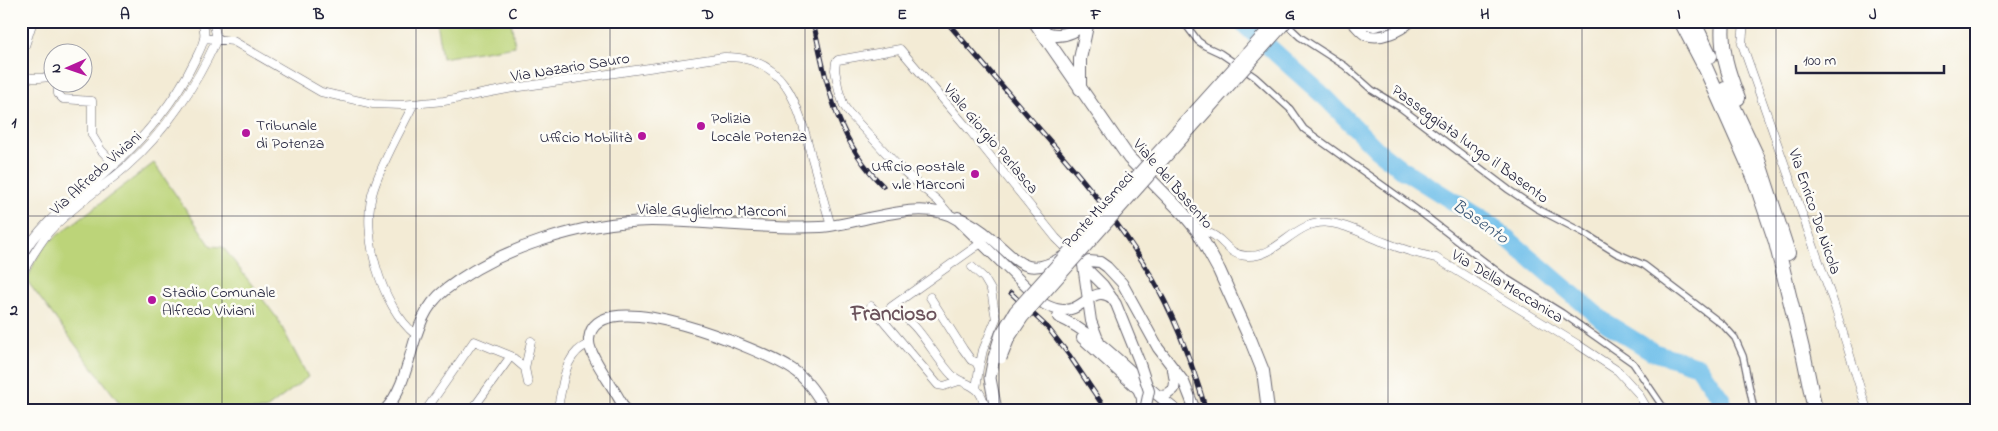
<svg xmlns="http://www.w3.org/2000/svg" width="1998" height="431" viewBox="0 0 1998 431" font-family="'Indie Flower',sans-serif">
<style>
.garden{fill:#bcd479;stroke:#6f7b5a}
.lines{fill:none;stroke-linecap:round;stroke-linejoin:round}
.river{stroke:#6fbfea;stroke-width:18}
.pedestrian-casing{stroke:#6b6871;stroke-width:8}
.minor-casing{stroke:#6b6871;stroke-width:9}
.tertiary-casing{stroke:#6b6871;stroke-width:12}
.secondary-casing{stroke:#6b6871;stroke-width:13}
.primary-casing{stroke:#6b6871;stroke-width:14}
.motorway-casing{stroke:#6b6871;stroke-width:16}
.pedestrian{stroke:#fff;stroke-width:5.5}
.minor{stroke:#fff;stroke-width:8}
.tertiary{stroke:#fff;stroke-width:10}
.secondary{stroke:#fff;stroke-width:11}
.primary{stroke:#fff;stroke-width:12}
.motorway{stroke:#fff;stroke-width:14}
.rail-casing{stroke:#22223b;stroke-width:5}
.rail{stroke:#fdfcf7;stroke-width:3;stroke-dasharray:9;stroke-linecap:butt}
.tertiary-bridge-casing{stroke:#6b6871;stroke-width:12;stroke-linecap:butt}
.secondary-bridge-casing{stroke:#6b6871;stroke-width:13;stroke-linecap:butt}
.tertiary-bridge{stroke:#fff;stroke-width:10}
.secondary-bridge{stroke:#fff;stroke-width:11}
.grid{fill:none;stroke:#22223b;stroke-width:1;stroke-opacity:0.55}
.poi-dot{fill:#b5179e;stroke:#fdfcf7;stroke-width:2}
.labels{text-anchor:middle;stroke-width:5;stroke-linejoin:round;paint-order:stroke}
.street-label{font-size:16px;fill:#22223b;stroke:#fdfcf7}
.poi-label{font-size:16px;fill:#22223b;stroke:#fdfcf7;text-anchor:start}
.water-label{font-size:18px;font-style:italic;fill:#3d5978;stroke:#fdfcf7}
.district-label{font-size:21px;font-weight:bold;fill:#6b535c;stroke:#fdfcf7}
.neatline{fill:none;stroke:#22223b;stroke-width:2}
.grid-label{font-size:16px;text-anchor:middle;font-weight:bold;fill:#22223b}
</style>
<rect width="100%" height="100%" fill="#fdfcf7"/>
<filter id="ink" filterUnits="userSpaceOnUse"><feTurbulence type="fractalNoise" baseFrequency=".02" numOctaves="2"/><feDisplacementMap in="SourceGraphic" scale="10" xChannelSelector="R" yChannelSelector="G"/><feConvolveMatrix kernelMatrix="1 2 1 2 8 2 1 2 1" color-interpolation-filters="sRGB"/></filter>
<filter id="wash" filterUnits="userSpaceOnUse"><feTurbulence type="fractalNoise" baseFrequency=".0096" numOctaves="4" result="noise"/><feDisplacementMap in="SourceGraphic" scale="20" xChannelSelector="R" yChannelSelector="G"/><feGaussianBlur stdDeviation="1.12" result="paint"/><feColorMatrix in="noise" values="0 0 0 0 0 0 0 0 0 0 0 0 0 0 0 0 0 1.4 0 .05"/><feComposite in="paint" operator="in"/></filter>
<g filter="url(#wash)">
<rect width="100%" height="100%" fill="#f3ebd5"/>
<path class="garden" d="M436,21h75l4,25 -73,12z
M154,163l57,83 12,1 54,71 31,59 -43,33h-140l-98,-129 8,-20 11,-17z"/>
<g class="lines">
<path class="river" d="M1240,21l87,78 49,50 27,21 91,57 112,96 47,29 45,14 24,34 3,10"/>
</g>
</g>
<g filter="url(#ink)">
<g class="lines">
<defs>
<path id="pedestrian" d="M1183,21l15,20 7,5 15,7 35,24 35,32 14,20 120,86 83,64 55,34 71,50 32,47
M1284,22l16,15 45,29 27,24 29,18 108,82 27,18 48,25 32,20 28,12 79,60 12,13 8,18 11,54"/>
<path id="minor" d="M213,21l4,18
M1744,21l-2,23 92,260 33,106
M205,38l28,3 88,51 52,12 28,1 43,-4 69,-13 211,-31c63,-1 74,48 87,98 7,24 13,47 20,71
M21,58l12,-37
M21,71c5,11 22,6 31,6
M57,82l1,12 5,5 29,2v34l9,15 14,15
M413,105c-13,27 -30,55 -39,83 -15,43 7,119 42,147
M950,215l-12,-14 -39,-34 -50,-54 -5,-7 -5,-15 -4,-21 1,-8 2,-2 62,-11 71,83 85,106 15,15
M1197,230c4,1 8,1 12,3 15,5 18,22 38,23 32,2 48,-38 83,-33 19,2 37,13 54,19 17,7 34,12 52,16l141,86 41,27 20,22 10,17
M981,243l-90,64c29,17 38,42 59,66 7,9 18,9 26,16 6,4 8,14 10,21
M21,258c19,-36 52,-57 82,-83 38,-33 70,-69 92,-115 6,-12 14,-25 6,-39
M972,267l12,11 7,12 5,29 -13,31 -4,18
M21,275c8,-14 17,-29 27,-42 23,-26 53,-44 79,-67 38,-34 69,-80 90,-127
M930,297l33,52 8,11 5,2 3,6 -3,21
M871,306l67,79 6,1 15,-5
M525,368l3,15
M476,404l9,6
M426,410l48,-69 37,15 14,12 6,-27
M472,410l39,-54
M557,410c7,-24 5,-56 32,-66"/>
<path id="tertiary" d="M1351,21c5,4 10,12 15,14 16,5 34,-4 45,-14
M1355,21l19,5 22,-5
M958,217c12,5 23,12 33,21 26,22 35,41 71,19
M1083,265l6,-4 11,1 7,5 15,16 36,65 26,34 11,28
M1083,265l20,20 13,19 23,57
M1083,265l8,56 8,21
M1058,317c42,18 80,65 118,93
M1082,338l56,51 4,9v12
M1157,395l8,1 9,-7 1,-7 -2,-12
M385,410c31,-34 22,-91 60,-120 53,-42 138,-68 206,-69 56,0 113,9 170,6 41,-3 101,-31 137,-7l86,84c8,4 17,8 27,5 15,-4 25,-24 42,-10
M625,410c-7,-18 -38,-55 -36,-71 7,-60 175,12 203,30 15,10 25,26 34,41"/>
<path id="secondary" d="M994,357l-4,21 6,32"/>
<path id="primary" d="M1034,21l95,137 54,55 14,17 22,40 32,71 12,30 5,39
M1040,30c18,10 33,4 47,-9
M1080,89v-30l8,-38"/>
<path id="motorway" d="M1681,21l25,48 48,108 22,65 28,115 11,53
M1693,21l17,35
M1723,21c-3,28 5,52 15,77
M1725,89l32,68 31,96"/>
</defs>
<use href="#pedestrian" class="pedestrian-casing"/>
<use href="#minor" class="minor-casing"/>
<use href="#tertiary" class="tertiary-casing"/>
<use href="#secondary" class="secondary-casing"/>
<use href="#primary" class="primary-casing"/>
<use href="#motorway" class="motorway-casing"/>
<use href="#pedestrian" class="pedestrian"/>
<use href="#minor" class="minor"/>
<use href="#tertiary" class="tertiary"/>
<use href="#secondary" class="secondary"/>
<use href="#primary" class="primary"/>
<use href="#motorway" class="motorway"/>
<defs>
<path id="rail" d="M813,21c14,62 22,118 70,165
M946,21c36,42 73,84 109,126 34,40 68,81 95,127 25,42 42,89 56,136
M1011,293l37,35 21,27 37,55"/>
</defs>
<use href="#rail" class="rail-casing"/>
<use href="#rail" class="rail"/>
<defs>
<path id="tertiary-bridge" d="M1139,361l10,30 -4,19"/>
<path id="secondary-bridge" d="M994,357l7,-23 14,-23 261,-290
M1001,358l8,-20 14,-21 264,-296"/>
</defs>
<use href="#tertiary-bridge" class="tertiary-bridge-casing"/>
<use href="#secondary-bridge" class="secondary-bridge-casing"/>
<use href="#tertiary-bridge" class="tertiary-bridge"/>
<use href="#secondary-bridge" class="secondary-bridge"/>
</g>
</g>
<path class="grid" d="M222,21v389M416,21v389M610,21v389M805,21v389M999,21v389M1193,21v389M1388,21v389M1582,21v389M1776,21v389M21,216h1956"/>
<g class="poi-dot">
<circle cx="701" cy="126" r="5"/>
<circle cx="246" cy="133" r="5"/>
<circle cx="642" cy="136" r="5"/>
<circle cx="975" cy="174" r="5"/>
<circle cx="152" cy="300" r="5"/>
</g>
<g class="labels">
<g class="street-label">
<text transform="translate(570 66) rotate(-9)" y="6">Via Nazario Sauro</text>
<text transform="translate(992 138) rotate(50)" y="6">Viale Giorgio Perlasca</text>
<text transform="translate(1471 143) rotate(36)" y="6">Passeggiata lungo il Basento</text>
<text transform="translate(95 172) rotate(-42)" y="6">Via Alfredo Viviani</text>
<text transform="translate(1174 183) rotate(49)" y="6">Viale del Basento</text>
<text transform="translate(712 209) rotate(1)" y="6">Viale Guglielmo Marconi</text>
<text transform="translate(1097 209) rotate(-48)" y="6">Ponte Musmeci</text>
<text transform="translate(1816 211) rotate(71)" y="6">Via Enrico De Nicola</text>
<text transform="translate(1508 285) rotate(31)" y="6">Via Della Meccanica</text>
</g>
<g class="poi-label">
<text x="711" y="123">Polizia<tspan x="711" dy="18">Locale Potenza</tspan></text>
<text x="256" y="130">Tribunale<tspan x="256" dy="18">di Potenza</tspan></text>
<text x="632" y="142" text-anchor="end">Ufficio Mobilità</text>
<text x="965" y="171" text-anchor="end">Ufficio postale<tspan x="965" dy="18">v.le Marconi</tspan></text>
<text x="162" y="297">Stadio Comunale<tspan x="162" dy="18">Alfredo Viviani</tspan></text>
</g>
<g class="water-label">
<text transform="translate(1481 221) rotate(35)" y="6">Basento</text>
</g>
<g class="district-label">
<text x="894" y="320">Francioso</text>
</g>
</g>
<rect width="1998" height="431" fill="none" stroke="#fdfcf7" stroke-width="55"/>
<g transform="translate(68 68) rotate(268)"><circle r="24" fill="#fdfcf7" stroke="#a5a5ac"/>
<path d="M0-4L9 19L0 12L-9 19Z" fill="#b5179e"/>
<text y="-8" font-size="14" font-weight="bold" text-anchor="middle" fill="#22223b">N</text>
</g>
<path d="M1796 65v8h148v-8" fill="none" stroke="#22223b" stroke-width="2.5"/>
<text x="1803" y="65" font-size="15" fill="#22223b" stroke="#fdfcf7" stroke-width="4" paint-order="stroke">100 m</text>
<rect x="28" y="28" width="1942" height="376" class="neatline"/>
<g class="grid-label">
<text x="125" y="19">A</text>
<text x="319" y="19">B</text>
<text x="513" y="19">C</text>
<text x="708" y="19">D</text>
<text x="902" y="19">E</text>
<text x="1096" y="19">F</text>
<text x="1290" y="19">G</text>
<text x="1485" y="19">H</text>
<text x="1679" y="19">I</text>
<text x="1873" y="19">J</text>
<text x="14" y="127">1</text>
<text x="14" y="315">2</text>
</g>
</svg>
